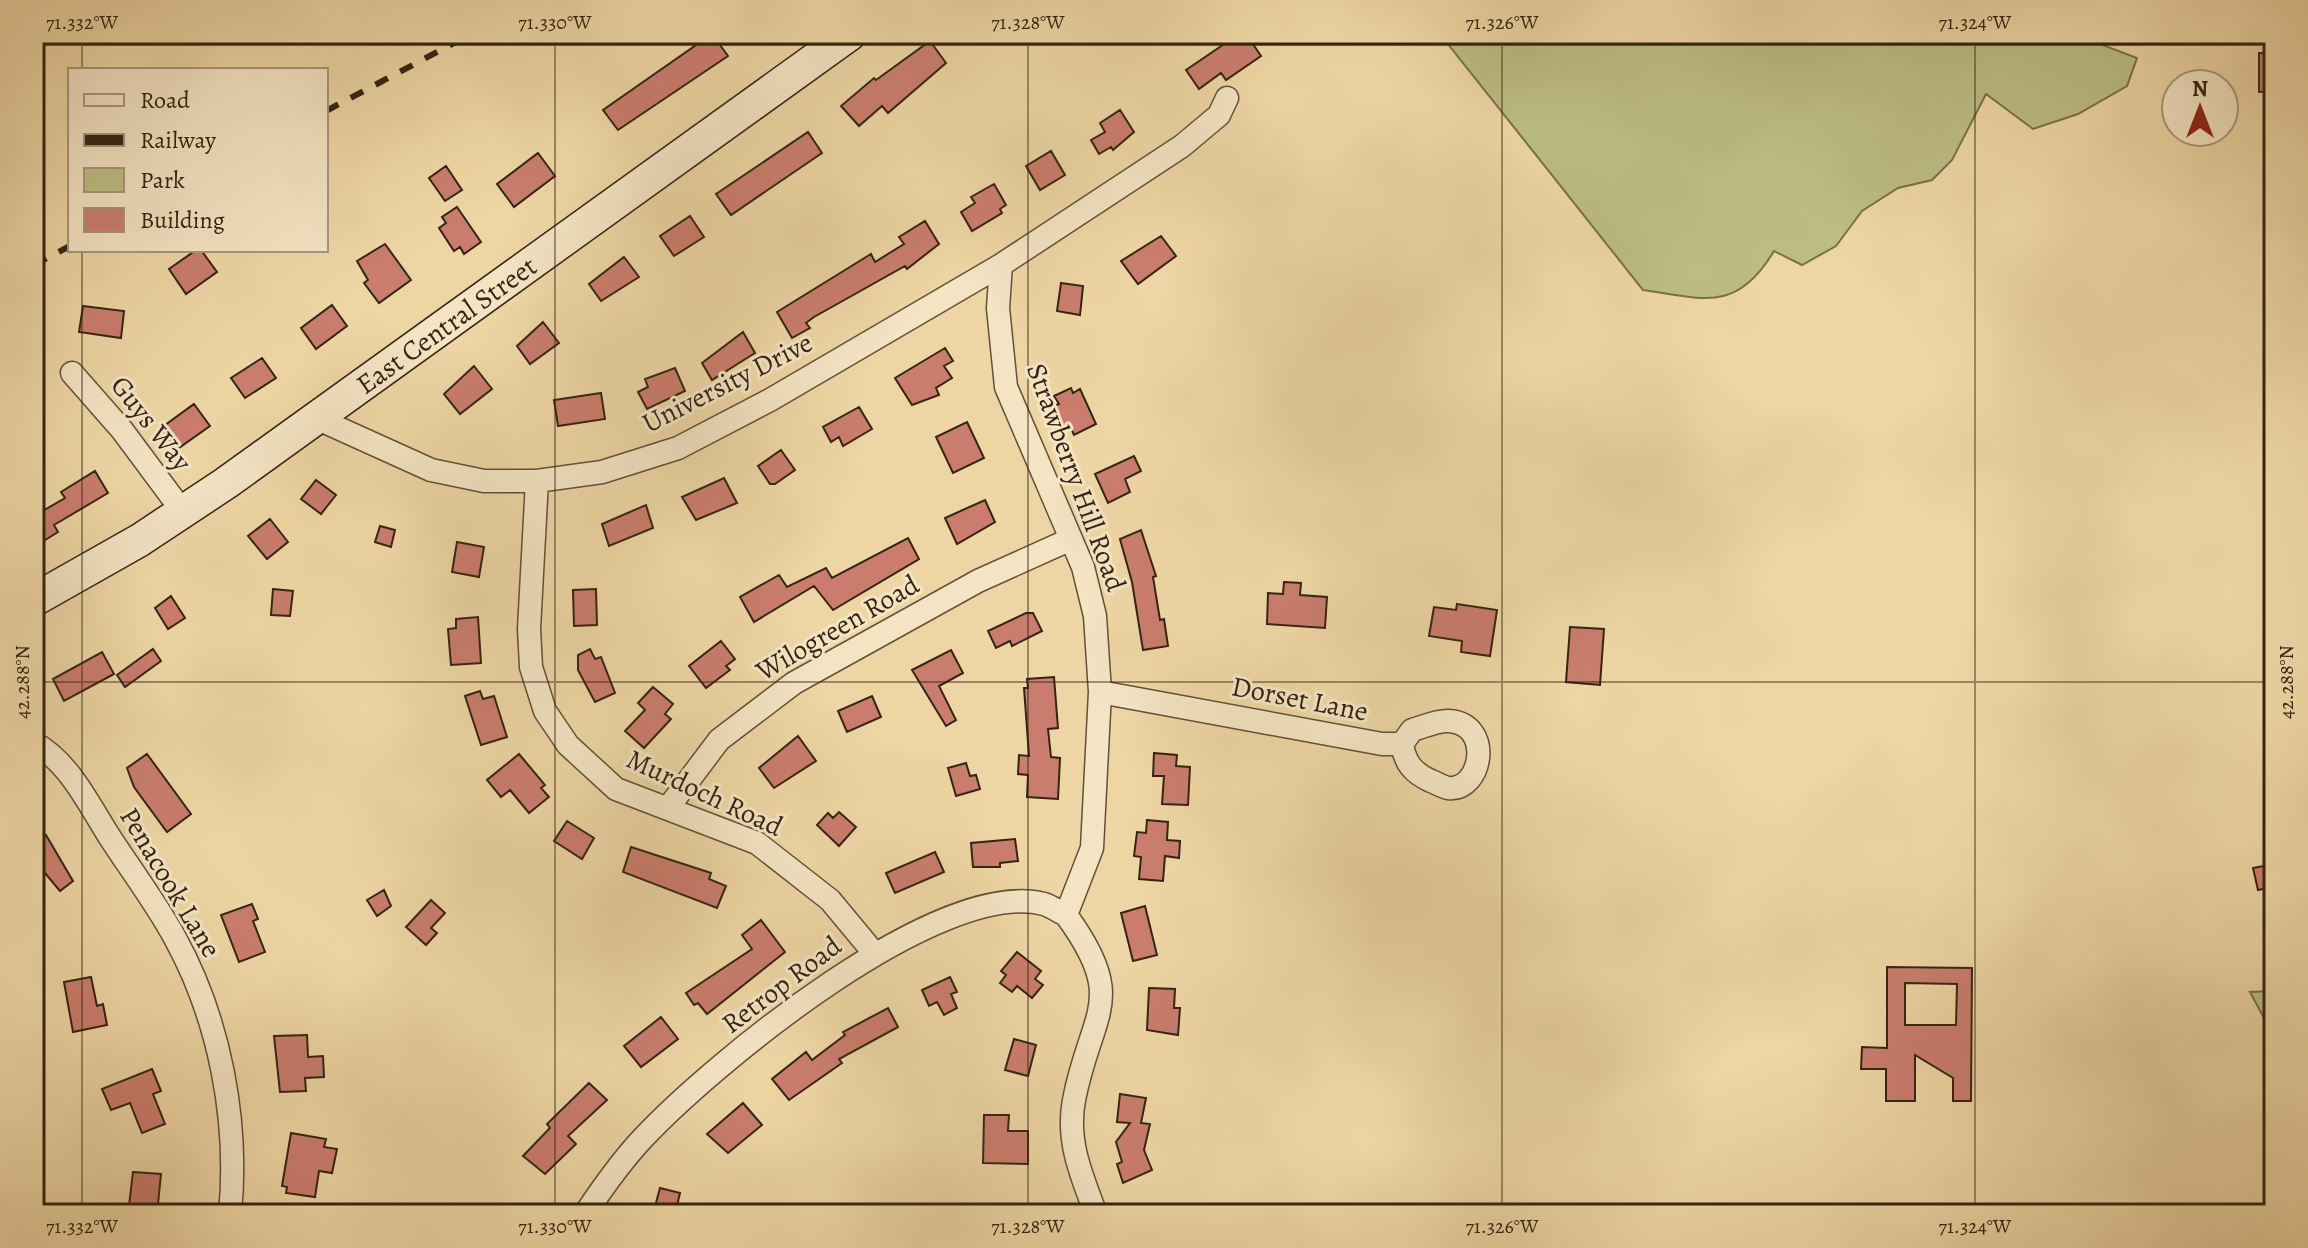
<svg xmlns="http://www.w3.org/2000/svg" width="2308" height="1248" viewBox="0 0 2308 1248" font-family="Alegreya,serif">
<style>
.green{fill:#bcbd83;stroke:#78704b;stroke-width:2}
.building{fill:#ca7d6e;stroke:#342413;stroke-width:2;fill-rule:evenodd}
.lines{fill:none;stroke-linecap:round;stroke-linejoin:round}
.minor-casing{stroke:#625037;stroke-width:25}
.secondary-casing{stroke:#342413;stroke-width:35}
.minor{stroke:#f4e4c4;stroke-width:22}
.secondary{stroke:#f4e4c4;stroke-width:32}
.rail{stroke:#342413;stroke-width:6;stroke-dasharray:14 14;stroke-linecap:butt}
.ticks{fill:none;stroke:#342413;stroke-width:2;stroke-opacity:0.45}
.labels{text-anchor:middle;stroke-width:6;stroke-linejoin:round;paint-order:stroke}
.street-label{font-size:28px;fill:#342413;stroke:#f4e4c4}
.neatline{fill:none;stroke:#342413;stroke-width:3}
.ticks-label{font-size:20px;text-anchor:middle;fill:#342413}
</style>
<rect width="100%" height="100%" fill="#eed6a4"/>
<filter id="stains"><feTurbulence type="fractalNoise" baseFrequency=".0025" numOctaves="4"/><feColorMatrix values="0 0 0 0 .2 0 0 0 0 .09 0 0 0 0 .02 0 0 0 .5 -.17"/></filter>
<radialGradient id="worn" r=".72"><stop offset=".6" stop-color="#630" stop-opacity="0"/><stop offset="1" stop-color="#630" stop-opacity=".3"/></radialGradient>
<path class="green" d="M1440,34h634l63,24 -10,28 -49,28 -45,15 -47,-35 -34,66 -20,20 -34,8 -36,23 -26,35 -34,19 -28,-14c-37,62 -70,48 -131,39z
M2274,991v46l-24,-45z"/>
<path class="building" d="M712,34l16,22 -110,74 -15,-20z
M1239,34h7l15,22 -35,24 -5,-7 -22,16 -13,-19z
M930,41l16,22 -58,50 -6,-7 -23,20 -18,-20 33,-28 2,2z
M2259,53h15v38l-15,1z
M1120,110l14,22 -21,18 -2,-3 -12,7 -8,-14 14,-8 -5,-9z
M808,132l14,21 -91,62 -15,-21z
M1051,151l14,24 -25,15 -14,-24z
M538,153l17,23 -41,31 -17,-23z
M446,166l16,24 -17,11 -16,-23z
M994,184l12,21 -6,4 2,4 -30,18 -11,-19 14,-9 -4,-6z
M457,207l24,35 -17,12 -4,-7 -6,4 -15,-23 7,-5 -4,-6z
M690,216l14,21 -30,19 -14,-20z
M925,221l14,23 -32,25 -2,-3 -91,51 -8,6 4,5 -18,10 -15,-26 94,-58 4,8 29,-18 -5,-7z
M1161,236l15,20 -38,28 -17,-23z
M385,244l26,36 -32,23 -15,-20 4,-3 -11,-19z
M196,250h5l16,22 -31,22 -17,-25z
M624,257l15,20 -38,24 -12,-17z
M1061,283l22,3 -3,29 -23,-4z
M332,305l15,21 -31,23 -15,-21z
M83,306l41,5 -3,27 -42,-6z
M543,322l16,21 -29,21 -13,-18z
M743,332l12,21 -43,27 -10,-17z
M945,348l8,13 -9,5 8,12 -16,10 3,7 -27,10 -17,-27z
M262,358l14,20 -31,20 -14,-20z
M474,366l18,23 -32,25 -16,-20z
M675,368l10,23 -38,18 -9,-17 10,-5 -3,-8z
M1071,388l2,5 7,-4 16,35 -22,11 -5,-11 -6,2 -9,-20 5,-2 -5,-8z
M601,393l4,26 -47,7 -4,-26z
M194,404l16,22 -34,24 -15,-22z
M859,407l13,22 -29,17 -4,-9 -8,5 -8,-15z
M967,422l17,36 -31,15 -17,-36z
M781,450l14,20 -20,14h-5l-12,-18z
M1134,456l7,15 -16,8 5,13 -22,11 -13,-29z
M95,471l13,22 -54,32 4,7 -24,15v-31l31,-18 -4,-6z
M724,478l13,25 -41,17 -14,-23z
M316,480l20,15 -15,19 -20,-15z
M985,500l10,22 -38,22 -12,-26z
M646,505l7,23 -44,18 -7,-22z
M270,519l18,23 -21,17 -19,-23z
M380,526l15,4 -4,17 -16,-5z
M1141,530l15,46 -3,1 7,43 4,-1 4,27 -25,4 -11,-68 -12,-43z
M908,538l11,21 -86,51 -19,-24 -60,36 -14,-25 39,-22 8,12 39,-19 6,10z
M457,542l27,5 -5,30 -27,-5z
M1284,582l17,1 -1,12 27,2 -2,31 -58,-4 1,-31 15,1z
M273,589l20,2 -3,25 -19,-1z
M596,589l1,36 -23,1 -1,-36z
M171,596l14,22 -17,11 -13,-21z
M1457,604l40,6 -7,46 -29,-4 1,-11 -33,-5 5,-29 22,3z
M1026,613h7l9,18 -30,15 -2,-5 -14,7 -8,-17z
M478,617l3,46 -30,2 -3,-36 8,-1v-9z
M1570,627l34,2 -4,56 -34,-3z
M721,641l14,18 -9,7 4,4 -24,18 -17,-22z
M153,649l8,12 -36,26 -8,-12z
M590,649l5,10 6,-2 14,36 -20,9 -17,-32v-15z
M951,650l12,23 -24,13 17,34 -10,6 -34,-56z
M102,652l12,22 -50,27 -11,-22z
M1054,677l4,51 -10,1 3,28 9,1 -2,41 -31,-2 1,-22 -10,-1 1,-19 10,1 -5,-68h4l-1,-9z
M653,687l20,17 -8,10 6,5 -27,29 -19,-17 20,-21 -7,-7z
M480,691l3,8 11,-3 13,41 -26,8 -16,-49z
M872,696l9,21 -34,15 -9,-21z
M798,736l18,25 -42,27 -15,-20z
M1154,753l23,2 -1,11 14,1 -2,38 -26,-1 2,-28h-11z
M147,754l44,60 -24,18 -33,-45 -7,-19z
M519,754l26,31 -4,3 8,9 -20,16 -19,-23 -9,7 -14,-17z
M966,763l4,13 6,-1 4,14 -24,7 -8,-28z
M839,812l17,15 -17,19 -22,-21 11,-12 5,5z
M1147,820l21,2 -1,18 13,1 -1,17 -14,-2 -2,25 -24,-2 2,-22 -7,-1 3,-24 9,1z
M567,821l27,17 -12,21 -28,-18z
M46,835l27,46 -13,10 -26,-31v-16z
M1015,839l3,22 -18,2v4h-27l-2,-24z
M631,847l80,26 -2,6 17,7 -9,22 -94,-36z
M935,852l9,20 -49,21 -9,-20z
M2274,864v23l-16,3 -5,-22z
M384,890l7,16 -14,10 -10,-16z
M431,900l14,13 -14,15 6,5 -11,12 -20,-18z
M252,904l6,15 -5,2 12,31 -26,10 -18,-47z
M1145,906l12,49 -24,6 -12,-48z
M761,920l24,32 -78,62 -9,-11 -4,2 -8,-12 66,-44 -10,-14z
M1017,952l24,19 -6,8 8,6 -11,13 -15,-12 -5,6 -12,-9 6,-8 -5,-4z
M1887,967l85,1 -1,133h-18v-23l-38,-23v46h-29v-32h-25l1,-22 25,1zM1905,983l52,1 -1,41h-51z
M91,977l6,29 6,-2 4,21 -34,7 -9,-50z
M950,977l7,15 -6,2 6,14 -13,7 -7,-13 -8,4 -7,-16z
M1149,988l26,1 -1,19h6l-2,27 -31,-5z
M888,1008l10,19 -59,32 3,4 -53,37 -17,-21 34,-27 6,8 33,-25 -2,-3z
M661,1017l17,22 -37,28 -17,-21z
M307,1035l1,22 15,-1 1,21 -19,1 1,13 -26,1 -6,-56z
M1014,1039l22,6 -8,31 -23,-6z
M152,1069l9,22 -8,3 12,30 -23,9 -12,-30 -19,7 -9,-21z
M589,1083l18,17 -39,36 8,8 -31,30 -22,-18 27,-28 -3,-4z
M1120,1094l26,4 -5,25 9,1 -6,26 8,20 -29,13 -6,-19 5,-2 -6,-20 14,-19 -13,-1z
M743,1103l19,22 -34,28 -21,-19z
M984,1115h25l-1,16h20v33l-45,-1z
M291,1133l35,6 -2,8 13,2 -5,24 -13,-2 -4,26 -29,-4 1,-6 -5,-1z
M133,1172l28,2 -4,40h-29z
M660,1188l20,5 -5,21h-22z"/>
<g class="lines">
<defs>
<path id="minor" d="M1001,265l-3,43 8,79 77,180 12,49 5,76 -8,156 -26,67c63,86 25,96 8,185 -8,41 8,77 22,114
M72,373l50,57 61,82
M316,418l115,52 53,11h53l65,-9 76,-24 92,-48 231,-135 181,-119 37,-31 8,-17
M537,481l-8,148 2,38 14,44 23,34 48,44 141,54 73,57 44,53
M1100,692l282,52h20l10,-14c11,-3 26,-10 37,-9 45,3 33,71 -1,67 -5,-1 -12,-5 -17,-7 -18,-8 -26,-18 -29,-37
M34,743c35,19 54,60 75,93 22,34 47,67 66,102 45,82 64,183 55,276
M668,808l51,-68 75,-57 184,-102 91,-41
M585,1214c18,-27 37,-54 59,-77 70,-74 295,-260 400,-233 7,2 15,8 22,11"/>
<g id="secondary">
<path id="s1" d="M34,600l106,-60 86,-57 624,-449"/>
</g>
</defs>
<use href="#minor" class="minor-casing"/>
<use href="#secondary" class="secondary-casing"/>
<use href="#minor" class="minor"/>
<use href="#secondary" class="secondary"/>
<path class="rail" d="M326,111l145,-77
M34,265l36,-19"/>
</g>
<path class="ticks" d="M82,34v36M555,34v1180M1028,34v1180M1502,34v1180M1975,34v1180M34,45h2240M82,250v964M34,682h2240"/>
<g class="labels">
<g class="street-label">
<text dy="10" stroke="none"><textPath href="#s1" startOffset="496">East Central Street</textPath></text>
<text transform="translate(727 382) rotate(-27)" y="10">University Drive</text>
<text transform="translate(152 423) rotate(52)" y="10">Guys Way</text>
<text transform="translate(1077 477) rotate(70)" y="10">Strawberry Hill Road</text>
<text transform="translate(837 627) rotate(-30)" y="10">Wilogreen Road</text>
<text transform="translate(1300 698) rotate(11)" y="10">Dorset Lane</text>
<text transform="translate(705 792) rotate(25)" y="10">Murdoch Road</text>
<text transform="translate(171 882) rotate(59)" y="10">Penacook Lane</text>
<text transform="translate(781 984) rotate(-37)" y="10">Retrop Road</text>
</g>
</g>
<rect width="2308" height="1248" fill="none" stroke="#eed6a4" stroke-width="88"/>
<rect x="68" y="68" width="260" height="184" fill="#f4e4c4" stroke="#a7977d" stroke-width="2"/>
<rect x="84" y="94" width="40" height="12" fill="#f4e4c4" stroke="#a7977d" stroke-width="2"/>
<text x="140" y="108" font-size="24" fill="#342413">Road</text>
<rect x="84" y="134" width="40" height="12" fill="#342413" stroke="#a7977d" stroke-width="2"/>
<text x="140" y="148" font-size="24" fill="#342413">Railway</text>
<rect x="84" y="168" width="40" height="24" fill="#bcbd83" stroke="#a7977d" stroke-width="2"/>
<text x="140" y="188" font-size="24" fill="#342413">Park</text>
<rect x="84" y="208" width="40" height="24" fill="#ca7d6e" stroke="#a7977d" stroke-width="2"/>
<text x="140" y="228" font-size="24" fill="#342413">Building</text>
<g transform="translate(2200 108)"><circle r="38" fill="#f4e4c4" stroke="#a7977d" stroke-width="2"/>
<path d="M0-6L14 30L0 20L-14 30Z" fill="#8f2418"/>
<text y="-12" font-size="22" font-weight="bold" text-anchor="middle" fill="#342413">N</text>
</g>
<rect x="44" y="44" width="2220" height="1160" class="neatline"/>
<g class="ticks-label">
<text x="82" y="29">71.332°W</text>
<text x="555" y="29">71.330°W</text>
<text x="1028" y="29">71.328°W</text>
<text x="1502" y="29">71.326°W</text>
<text x="1975" y="29">71.324°W</text>
<text transform="translate(22 682) rotate(-90)" y="7">42.288°N</text>
<text transform="translate(2286 682) rotate(-90)" y="7">42.288°N</text>
<text x="82" y="1233">71.332°W</text>
<text x="555" y="1233">71.330°W</text>
<text x="1028" y="1233">71.328°W</text>
<text x="1502" y="1233">71.326°W</text>
<text x="1975" y="1233">71.324°W</text>
</g>
<rect width="100%" height="100%" filter="url(#stains)"/>
<rect width="100%" height="100%" fill="url(#worn)"/>
</svg>
